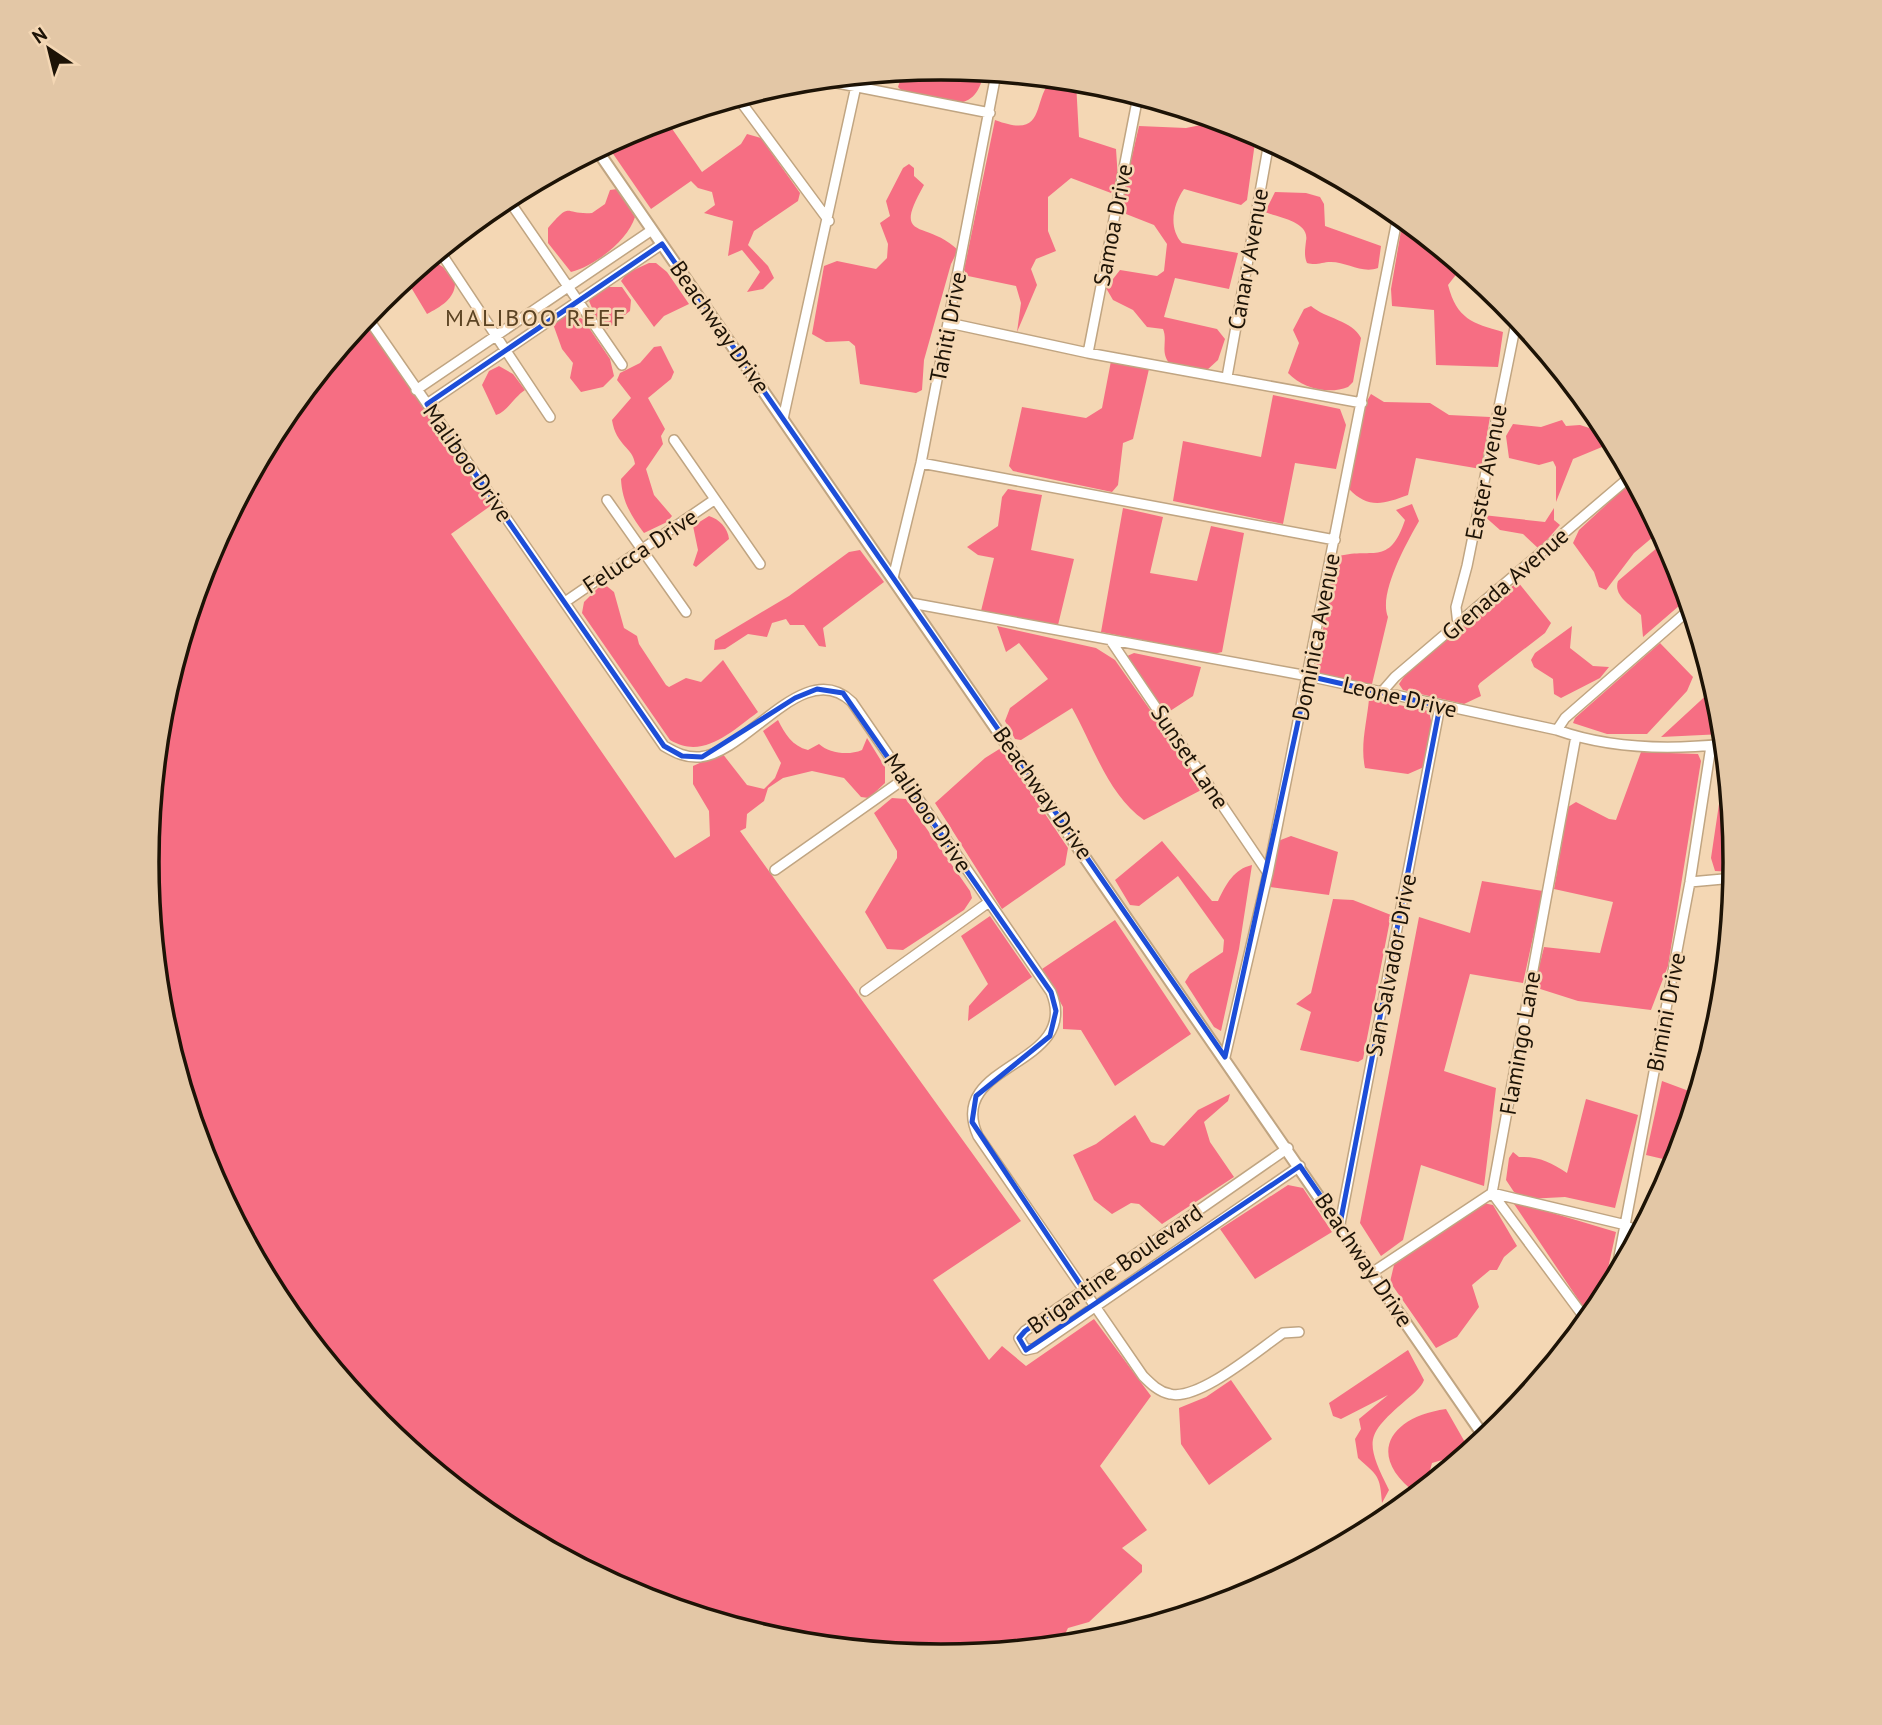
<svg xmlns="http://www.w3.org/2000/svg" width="1882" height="1725" viewBox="0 0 1882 1725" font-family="'PT Sans',sans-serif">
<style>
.forest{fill:#f66e83}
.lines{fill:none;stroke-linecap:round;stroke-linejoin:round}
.minor-casing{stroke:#c0a582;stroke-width:12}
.tertiary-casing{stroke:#c0a582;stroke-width:14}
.minor{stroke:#fff;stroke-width:9}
.tertiary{stroke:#fff;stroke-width:10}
.marked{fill:none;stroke:#1d4ed8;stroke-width:5;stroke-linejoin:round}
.labels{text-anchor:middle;stroke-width:5;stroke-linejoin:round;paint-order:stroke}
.street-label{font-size:23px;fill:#1d1306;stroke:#f4d7b4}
.neighbourhood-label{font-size:24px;letter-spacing:2px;fill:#5b4323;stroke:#f4d7b4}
.rim{fill:none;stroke:#1d1306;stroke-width:3.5}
</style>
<rect width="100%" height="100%" fill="#f4d7b4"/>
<path class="forest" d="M941,68l43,4c-9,48 -44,28 -80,21l-6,-6 5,-15z
M1052,79l24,3 3,55 37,12 2,30 -7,14 -40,-15 -23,19v34l8,20 -20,8 -5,10 6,16 -20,47 4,-29 -5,-17 -48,-10 -4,-6 31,-150c53,20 36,-19 57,-41z
M666,120l36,52 39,-28 6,-10 14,4 39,55 -2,8 -44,30 -6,14 20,21 6,12 -11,11 -16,3 13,-20 -18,-22 -14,6 5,-35 -29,-8 11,-8 -3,-13 -14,-4 -7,-7 -40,28 -44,-64 30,-16z
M1221,121l35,14 -9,65 -6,5 -57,-16c-11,15 -16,39 -2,54l56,10 -9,36 -54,-11 -11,39 53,12 8,10 -7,21 -11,10 -38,-7c-9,-12 -1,-22 -6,-34l-16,-2 -14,-17 -20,-10 -7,-12 14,-18 37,6 7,-5 3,-27 -13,-19 -28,-11 -6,-6 19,-82 47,2z
M909,164l5,4v8l10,9c-33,58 2,34 34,65l-7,14 -27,96 -2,30 -6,3 -56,-9 -5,-38 -6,-5 -23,1 -14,-8 12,-68 13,-5 39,8 11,-11 1,-14 -8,-21 10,-7 -4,-15 17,-33z
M617,189l18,28c-7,23 -40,49 -64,55l-23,-29v-15c24,-28 15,-13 44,-15l13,-9 5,-14z
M1275,192l31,1 14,4 4,7 1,22 56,20 -3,22c-16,6 -31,-6 -47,-6 -10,0 -14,4 -24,1 -3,-7 -2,-13 -1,-22 4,-19 -26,-23 -41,-29z
M1403,219l59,48 -14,18c9,34 24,38 55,47l-5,35 -62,-2 -2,-55 -42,-4 -1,-17z
M430,259l13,8 12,16c0,16 -15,24 -28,31l-21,-35z
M649,263h7l11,9 22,32 -25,12 -10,11 -33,-46 6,-8z
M603,287h19l9,13 -1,11 -23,18 -12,-14 -6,-14z
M1311,306c15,13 41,14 50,32l-8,44 -5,5c-20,8 -46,1 -60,-14l11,-30 -6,-13 11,-21z
M369,313l127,189 -45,32 224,324 35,-22 -1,-25 -16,-27v-18l29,-13 25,32 17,4 11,-11 6,-15 -18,-32 15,-11c7,14 14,26 30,30l11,-6c10,9 29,12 43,6l5,-12 18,29v16l-16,15 -8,-1 -17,-19 -32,-7 -29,7 -15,10 -4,13 -17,13 -1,14 -6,3 281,390 -88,59 56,80 13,-14 24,20 68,-47 57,77 -51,70 47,64 -25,18 20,17v7l-53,50 -21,6 -3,6 2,10 -126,13 -155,-16 -149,-45 -138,-73 -120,-99 -99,-121 -73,-137 -45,-149 -15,-155 15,-155 45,-149 74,-137z
M565,313l18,6 27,40 4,17 -11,11 -22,5 -11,-14 3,-15 -11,-14 -9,-25z
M661,346l13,26 -3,7 -23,19 17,31 -4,7 2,8 -17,25 8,26 18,21 -5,6 -23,11c-13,-17 -22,-32 -23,-54l14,-15c-2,-17 -19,-18 -23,-44l19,-22 -14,-18 3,-7 20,-10 14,-16z
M1111,361l38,8 -16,70 -10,4 -5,42 -6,7 -99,-21 -4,-5 13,-59 64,11 16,-10z
M499,366l14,8 12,16c-11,7 -18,22 -29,25l-14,-30 7,-14z
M1371,394l13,8 46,1 19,12 41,2 -9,52 -65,-11 -8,37c-24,9 -40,14 -59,-6l15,-83z
M1273,395l67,14 6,16 -10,44 -41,-6 -12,61 -110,-23 10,-60 78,16z
M1562,420l4,6 14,-1 28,9 14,25 -20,-12 -29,12 -17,43v-35l-3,-6 -14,4 -30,-7 -3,-22 7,-12 28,3z
M1633,480l27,51 -26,22 -28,37 -7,-3 -5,-15 -21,-29 6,-13z
M1008,489l34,6 -11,55 43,9 -16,66 -78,-10 14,-57 -16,-3 -11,-8 31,-21 4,-29z
M1412,504l7,17c-12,21 -41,73 -31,96l-16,67 -52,-8 -4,-8 20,-111c36,-11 53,11 69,-37l-9,-10z
M1123,508l40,9 -13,56 47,8 14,-55 33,7 -22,119 -8,2 -113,-22z
M1554,508v12l6,5 -21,24 -16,-15 -23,-4 -17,-15 62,7z
M709,516c10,3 19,12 20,23l-33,28 -3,-2 5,-15 -5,-24z
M1665,541l10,18 12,40 -44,38 -2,-22c-10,-10 -28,-19 -23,-34z
M860,550l24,32 -61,46 3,19 -7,-1 -15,-21h-14l-4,-6 -14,4 -5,14 -19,-3 -23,15 -11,1 1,-10 74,-44 60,-44z
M1518,582l33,41 -6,10 -65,50 -2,3 3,10 -17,8 -61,-14 -4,-6 6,-9 83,-71z
M603,583l11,9 10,36 13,8 2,8 27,41 3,2 17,-9 15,4 22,-22 35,52c-27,20 -55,48 -88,28l-88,-127 2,-11z
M997,626l99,22 19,12 90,128 -61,32c-36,-25 -51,-75 -72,-112l-51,32 -6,-1 -10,-18 5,-13 38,-29 -29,-36 -13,9z
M1572,626l-2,22 23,18 16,1 -9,11 -39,20 -7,-4 -1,-15 -19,-12 -3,-7 4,-7z
M1660,643l33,34 -6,14 -40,43h-40l-34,-11 2,-5z
M1134,653l67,14 -8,29 -26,17 -42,-56z
M1714,688l9,46 -62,3 51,-47z
M1369,699l60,12 3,14 -8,42 -16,7 -43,-6c-5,-23 2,-46 4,-69z
M1001,748l67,100 -3,17 -63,44 -67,-106 50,-45z
M1641,752l57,2 3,7 -33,205 -17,44 -73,-9 -44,-14 10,-40 56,6 13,-51 -59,-13 14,-82 8,-5 33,17 7,1z
M1727,774l8,89 -1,9 -19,-1 -4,-13 12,-81z
M892,798l14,1 64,92 2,7 -8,12 -61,40 -16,-1 -22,-37 32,-54v-7l-23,-38z
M1291,836l47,16 -9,43 -59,-8 8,-46z
M1162,841l50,60h6c8,-17 16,-32 34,-36l-13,84 -18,82 -7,-4 -29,-45 5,-8 33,-22 1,-12 -46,-64 -39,30 -9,-1 -15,-25z
M1482,881l61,10 -20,92 -53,-9 -26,97 52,17 -12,98 -63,-21 -18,75 -22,16 -21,-33 59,-306 51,16z
M1333,899l20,1 38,15 -28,144 -5,3 -58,-12 11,-38 -15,-8 15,-11z
M990,916l42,61 -64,44 1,-15 19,-22 -27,-48z
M1115,920l76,114 -76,52 -34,-56 -18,-1v-22l-21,-38z
M1662,1081l35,13 -21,68 -30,-7z
M1230,1094l-2,7 -24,21 6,20 24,35 -72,47 -23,-20 -8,-1 -19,11 -18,-14 -21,-45 23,-11 39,-29 16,27 13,4 34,-36z
M1586,1099l52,16 -23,93 -50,-11 -38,2 -13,-7 -8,-12 3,-22 4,-6 6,5c19,-1 32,5 48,16z
M1288,1185l15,3 29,44 -77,47 -35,-50z
M1512,1201l104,31 -16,73 -10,12z
M1483,1203l10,2 24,41 -13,11 -7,13h-7l-18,15 7,22 -22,30 -21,11 -46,-66 4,-17z
M1408,1350l16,30c-3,8 -11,14 -18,20 -40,35 -42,40 -17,90l-7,13c-2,-28 -4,-27 -24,-45l-3,-19 6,-10 -2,-10 29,-24 -47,24 -8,-3 -4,-13z
M1231,1380l41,59 -63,46 -28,-41 -2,-36 27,-11z
M1446,1409l24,42 -20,16 -8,-7 -10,3 -3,11 5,6 -17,14c-52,-38 -28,-77 29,-85z"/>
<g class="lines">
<defs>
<path id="minor" d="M822,80l168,33
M738,98l91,123
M512,205l110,160
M441,253l109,164
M367,317l297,429c12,7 22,12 36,11 49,-5 104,-101 152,-55l199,290c31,75 -107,70 -73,144l165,240c8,8 16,16 27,18 29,7 88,-44 113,-61l16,-1
M949,323l139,30 274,50
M1088,353l50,-257
M1227,377l42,-235
M416,390l236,-160
M427,404l235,-160
M783,419l73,-333
M674,440l86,124
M921,463l414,77
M607,500l79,112
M893,578l28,-115 75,-389
M565,602l149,-102
M911,603l397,73 249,54c53,19 111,20 167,14
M1458,625l-2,-18 11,-41 50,-248
M1111,641l157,232
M1381,693l14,-16 236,-201
M1557,730l8,-12 125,-109
M1576,736l-84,457 95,128
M775,870l129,-91
M1690,882l44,-4
M865,991l124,-89
M1225,1057l43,-184 130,-658
M1288,1148l-263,183 -6,7 7,12 9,-2 265,-182
M1340,1224l100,-518
M1373,1272l119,-79 134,32 13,8
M1615,1278l75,-396 21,-136"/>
<path id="tertiary" d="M597,150l888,1288"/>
</defs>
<use href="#minor" class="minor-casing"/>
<use href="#tertiary" class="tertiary-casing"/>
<use href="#minor" class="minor"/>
<use href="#tertiary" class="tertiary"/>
</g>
<path class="marked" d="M662,244l563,813 83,-381 132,30 -100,518 -40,-58 -274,184 -7,-12 6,-7 59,-41 -112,-168 4,-26 74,-60 6,-25 -5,-19 -208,-299 -26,-4 -22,9 -93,59 -20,-1 -18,-10 -237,-342z"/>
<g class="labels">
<g class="street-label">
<text transform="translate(1113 225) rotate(-79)" y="8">Samoa Drive</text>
<text transform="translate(1248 259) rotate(-80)" y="8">Canary Avenue</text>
<text transform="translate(720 327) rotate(55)" y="8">Beachway Drive</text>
<text transform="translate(948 327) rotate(-79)" y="8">Tahiti Drive</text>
<text transform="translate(468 463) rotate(55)" y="8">Maliboo Drive</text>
<text transform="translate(1486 472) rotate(-79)" y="8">Easter Avenue</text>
<text transform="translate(640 551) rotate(-34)" y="8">Felucca Drive</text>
<text transform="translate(1505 584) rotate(-41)" y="8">Grenada Avenue</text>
<text transform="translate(1316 637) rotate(-79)" y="8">Dominica Avenue</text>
<text transform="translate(1400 697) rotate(13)" y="8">Leone Drive</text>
<text transform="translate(1190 757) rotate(56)" y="8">Sunset Lane</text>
<text transform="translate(1043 793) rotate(55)" y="8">Beachway Drive</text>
<text transform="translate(928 813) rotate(56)" y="8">Maliboo Drive</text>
<text transform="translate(1391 965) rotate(-79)" y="8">San Salvador Drive</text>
<text transform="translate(1666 1012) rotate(-79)" y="8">Bimini Drive</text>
<text transform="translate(1520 1043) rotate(-80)" y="8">Flamingo Lane</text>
<text transform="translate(1364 1260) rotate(56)" y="8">Beachway Drive</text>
<text transform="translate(1115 1269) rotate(-35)" y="8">Brigantine Boulevard</text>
</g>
<g class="neighbourhood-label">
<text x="536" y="326">MALIBOO REEF</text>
</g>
</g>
<path d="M0 0H1882V1725H0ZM159 862a782 782 0 1 1 1564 0a782 782 0 1 1-1564 0Z" fill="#e3c7a6" fill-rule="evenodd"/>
<path class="rim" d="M159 862a782 782 0 1 1 1564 0a782 782 0 1 1-1564 0Z"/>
<g transform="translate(49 49) rotate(325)" stroke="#f4d7b4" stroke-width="5" paint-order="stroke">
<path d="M0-5L12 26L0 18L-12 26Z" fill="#1d1306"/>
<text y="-10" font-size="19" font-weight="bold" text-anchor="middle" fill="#1d1306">N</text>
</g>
</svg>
